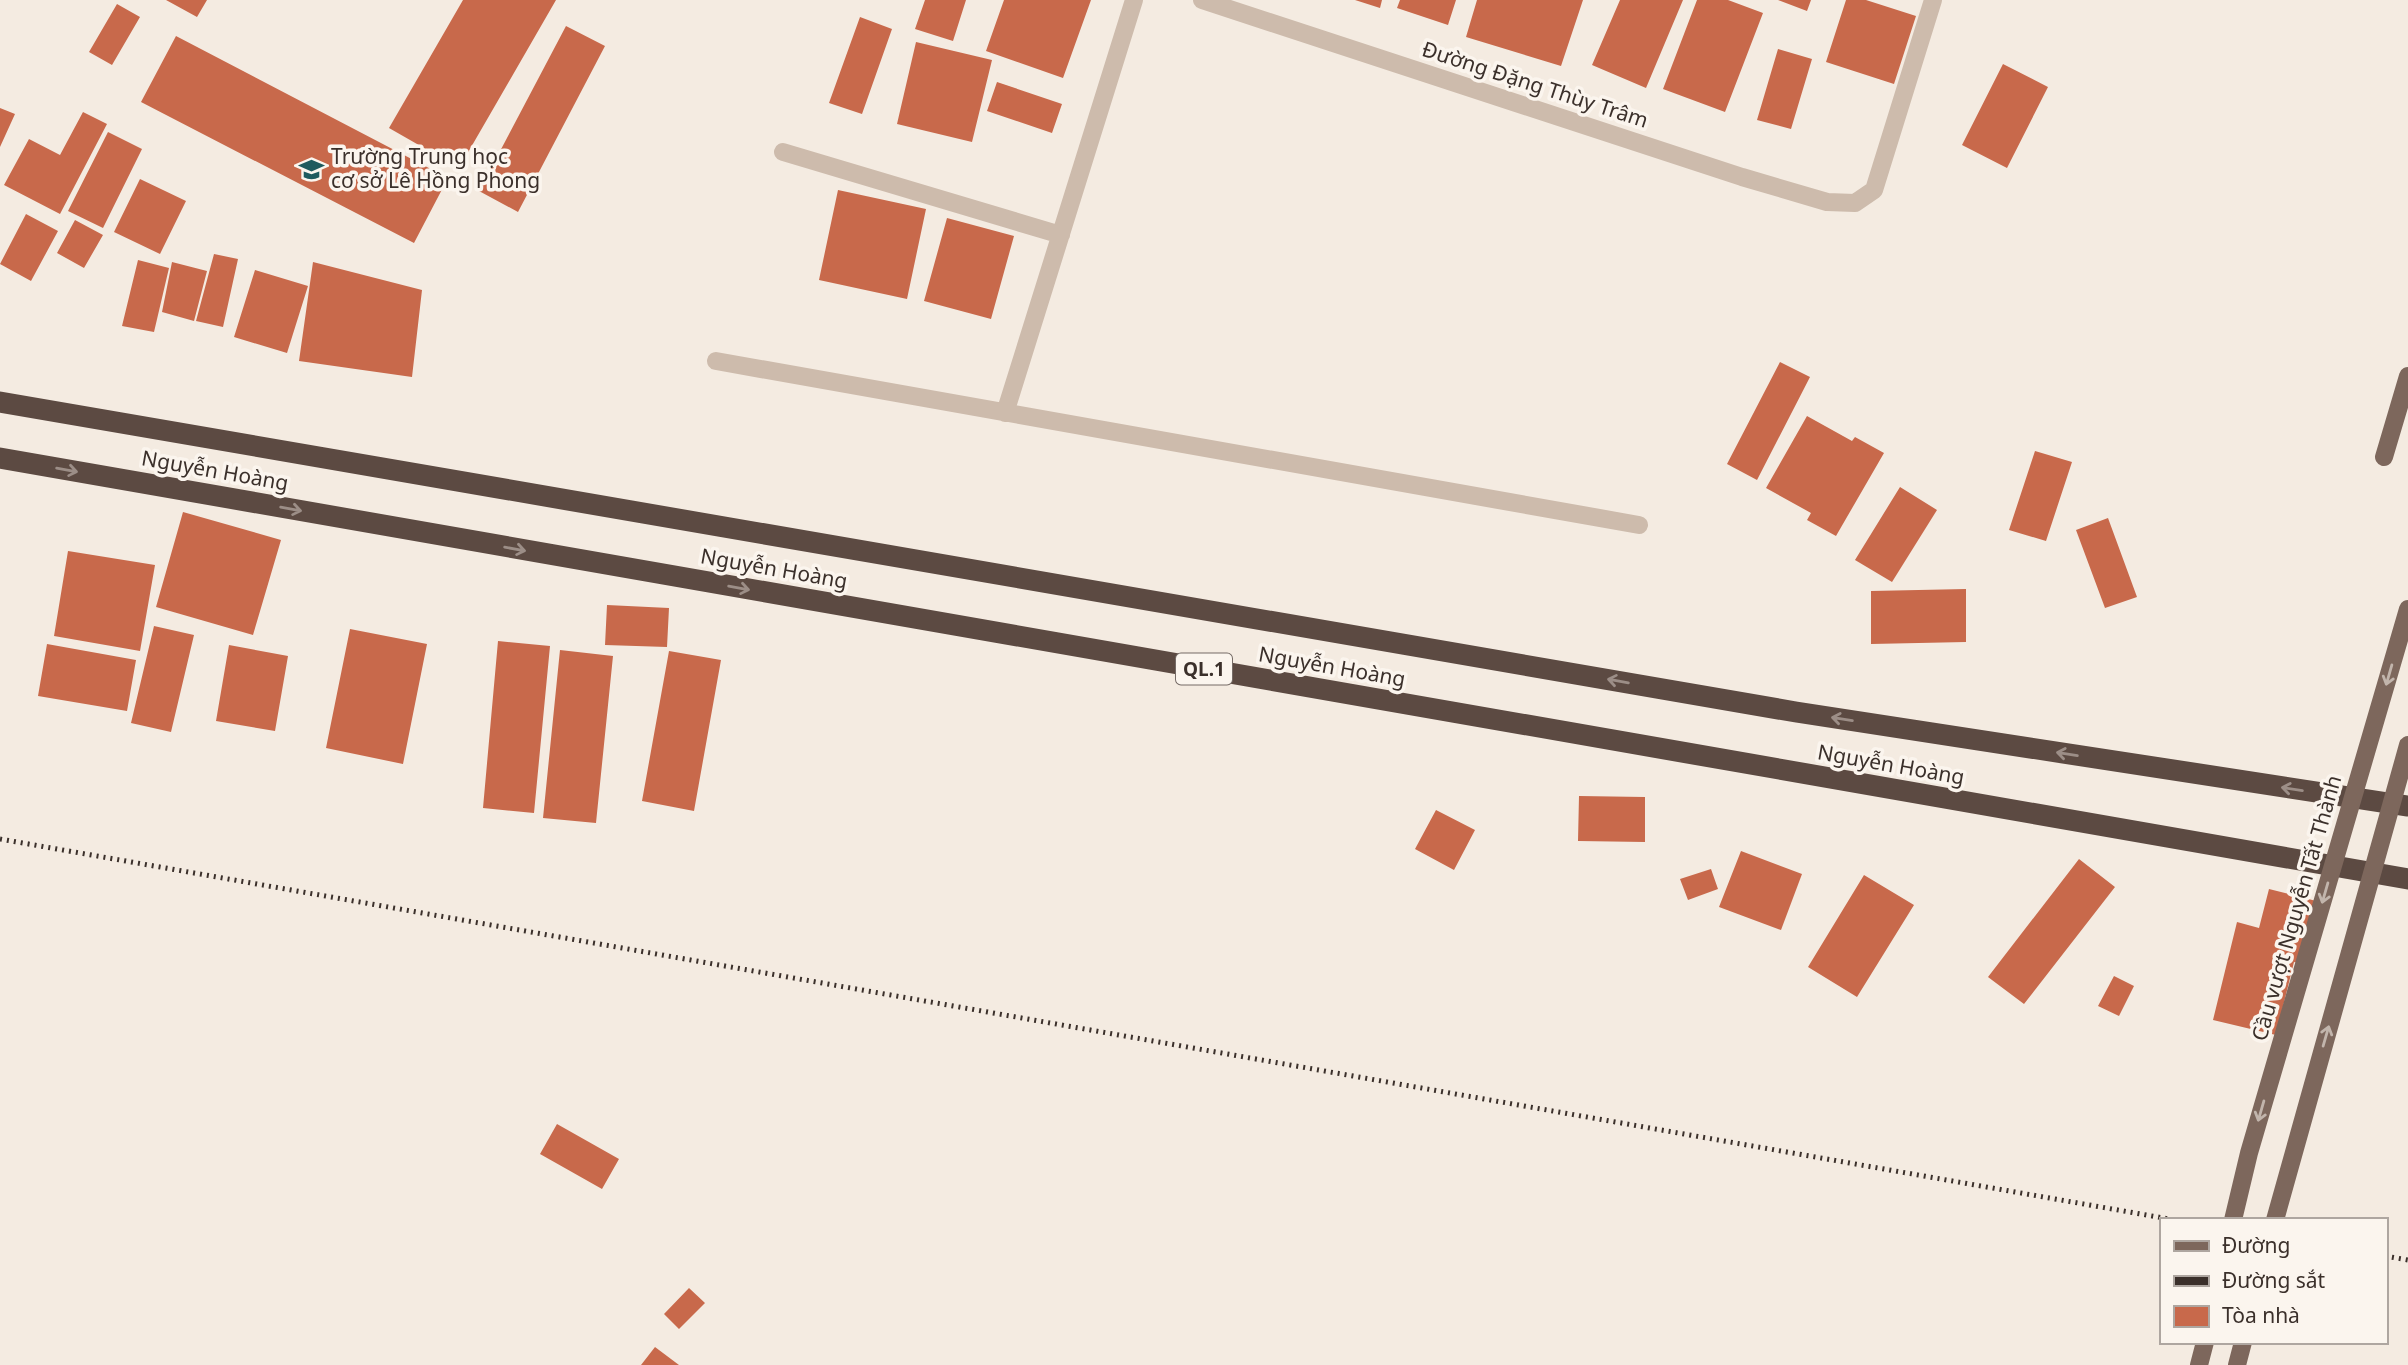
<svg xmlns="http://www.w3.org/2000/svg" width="2408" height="1365" viewBox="0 0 2408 1365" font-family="'Noto Sans',sans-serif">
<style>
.building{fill:#c8694b}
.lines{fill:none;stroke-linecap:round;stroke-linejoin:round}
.minor{stroke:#cdbbac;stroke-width:18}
.major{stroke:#7d675c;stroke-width:18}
.highway{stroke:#5c4a42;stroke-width:21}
.rail{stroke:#3b302b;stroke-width:5;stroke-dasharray:2 5;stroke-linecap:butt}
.major-bridge{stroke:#7d675c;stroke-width:18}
.oneway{stroke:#9c8e87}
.oneway2{stroke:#c2b5ac}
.labels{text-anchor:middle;stroke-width:7;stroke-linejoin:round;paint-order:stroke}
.shield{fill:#fbf5ee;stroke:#756b66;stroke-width:2}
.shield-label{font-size:19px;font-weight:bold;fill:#3b302b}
.street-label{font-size:21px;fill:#3b302b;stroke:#fbf5ee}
.poi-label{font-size:21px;fill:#3b302b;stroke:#fbf5ee;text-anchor:start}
</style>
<rect width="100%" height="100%" fill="#f4ebe1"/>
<path class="building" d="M166,0h41l-10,17z
M463,0h93l-97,168 -70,-40z
M925,0h41l-13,41 -38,-12z
M1004,0h87l-28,78 -77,-27z
M1355,0h27l-2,8z
M1400,0h56l-8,25 -51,-17z
M1477,0h106l-22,66 -95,-29z
M1620,0h63l-37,88 -54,-23z
M1697,0h31l35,13 -38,99 -62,-23z
M1778,0h33l-4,11z
M1846,0h20l50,16 -22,68 -68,-22z
M117,4l23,13 -28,48 -23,-13z
M860,17l32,12 -30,85 -33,-11z
M566,26l39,20 -87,166 -39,-21z
M176,36l272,142 -34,65 -273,-141z
M916,42l76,18 -20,82 -75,-18z
M1778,49l34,10 -21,70 -34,-9z
M2003,64l45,23 -41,81 -45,-23z
M997,82l65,22 -10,29 -65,-22z
M0,108l15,6 -15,33z
M83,112l24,12 -47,90 -56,-29 25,-46 31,16z
M108,132l34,17 -39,79 -35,-17z
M140,179l46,22 -26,53 -46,-22z
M838,190l88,19 -19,90 -88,-19z
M26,214l32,17 -27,50 -31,-17z
M947,218l67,18 -23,83 -67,-18z
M75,220l28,15 -19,33 -27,-15z
M214,254l24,5 -15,68 -27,-6z
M138,260l31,8 -15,64 -32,-6z
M172,262l35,9 -13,50 -32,-9z
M313,262l109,28 -10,87 -113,-16z
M255,270l53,16 -21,67 -53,-16z
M1780,362l30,15 -53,103 -30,-16z
M1807,416l45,25 3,-4 29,16 -48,83 -29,-16 4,-7 -45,-25z
M2035,451l37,11 -26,79 -37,-11z
M1900,487l37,23 -45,72 -37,-22z
M183,512l98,28 -28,95 -97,-28z
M2108,518l29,79 -32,11 -29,-78z
M68,551l87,14 -15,86 -86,-15z
M1966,589v53l-95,2v-53z
M607,605l62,3 -2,39 -62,-2z
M154,626l40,9 -23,97 -40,-9z
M350,629l77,15 -24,120 -77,-16z
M498,641l52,5 -16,167 -51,-5z
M47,644l89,16 -9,51 -89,-15z
M229,645l59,11 -13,75 -59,-10z
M560,650l53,6 -17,167 -53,-5z
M669,651l52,9 -27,151 -52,-10z
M1579,796l66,1v45l-67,-1z
M1436,810l39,20 -21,40 -39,-21z
M1741,851l61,23 -21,56 -62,-23z
M2079,859l36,28 -91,117 -36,-27z
M1711,869l7,20 -30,11 -8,-21z
M1864,875l50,30 -57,92 -49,-30z
M2269,889l55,14 -15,63 -15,-4 -18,73 -63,-15 24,-98 22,6z
M2114,976l20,10 -15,30 -21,-10z
M557,1124l62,35 -17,30 -62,-35z
M689,1288l16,15 -26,26 -15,-15z
M655,1347l24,18h-38z"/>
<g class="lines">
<path class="minor" d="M1202,0l540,177 85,25 28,1 19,-13 59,-190
M783,152l278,83
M716,361l923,164
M1005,413l129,-413"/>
<path class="major" d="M2384,457l24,-81
M2199,1365l6,-23
M2237,1365l6,-23"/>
<path class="highway" d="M0,402l1796,310 612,94
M0,458l2408,421"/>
<path class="rail" d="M0,839l2175,381
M2385,1256l23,4"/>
<path class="major-bridge" d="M2233,1220l16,-67 159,-544
M2275,1220l133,-475"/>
</g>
<defs><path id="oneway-shaft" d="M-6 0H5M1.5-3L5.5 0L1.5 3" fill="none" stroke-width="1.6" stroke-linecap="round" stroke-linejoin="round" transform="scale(1.75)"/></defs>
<g class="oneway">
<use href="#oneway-shaft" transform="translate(67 470) rotate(10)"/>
<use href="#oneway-shaft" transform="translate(291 509) rotate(10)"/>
<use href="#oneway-shaft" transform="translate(515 549) rotate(10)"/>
<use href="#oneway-shaft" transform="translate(739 588) rotate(10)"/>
<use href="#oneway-shaft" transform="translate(1618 681) rotate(-170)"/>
<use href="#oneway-shaft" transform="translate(1842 719) rotate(-171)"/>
<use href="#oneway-shaft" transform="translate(2067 754) rotate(-171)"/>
<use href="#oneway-shaft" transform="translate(2292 789) rotate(-171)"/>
</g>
<g class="oneway2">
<use href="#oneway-shaft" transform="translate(2389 675) rotate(106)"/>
<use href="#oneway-shaft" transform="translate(2325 893) rotate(106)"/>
<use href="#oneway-shaft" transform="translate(2326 1036) rotate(-74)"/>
<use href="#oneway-shaft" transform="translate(2261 1111) rotate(106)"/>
</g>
<defs>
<symbol id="school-bare" viewBox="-9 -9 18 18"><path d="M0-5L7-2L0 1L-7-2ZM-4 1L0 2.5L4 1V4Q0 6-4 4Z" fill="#1f5a5e" stroke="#fbf5ee" stroke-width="2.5" paint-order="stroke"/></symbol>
</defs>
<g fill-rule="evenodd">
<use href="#school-bare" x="294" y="152" width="35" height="35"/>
</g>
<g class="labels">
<rect class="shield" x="1176" y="653.5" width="56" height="31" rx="5"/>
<g class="shield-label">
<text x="1204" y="676">QL.1</text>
</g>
<g class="street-label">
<text transform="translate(1535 85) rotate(18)" y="7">Đường Đặng Thùy Trâm</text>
<text transform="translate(215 471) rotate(10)" y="7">Nguyễn Hoàng</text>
<text transform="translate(774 569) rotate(10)" y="7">Nguyễn Hoàng</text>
<text transform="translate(1332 667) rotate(10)" y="7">Nguyễn Hoàng</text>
<text transform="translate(1891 765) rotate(10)" y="7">Nguyễn Hoàng</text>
<text transform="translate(2297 908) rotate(-74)" y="7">Cầu vượt Nguyễn Tất Thành</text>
</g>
<g class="poi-label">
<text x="331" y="164">Trường Trung học<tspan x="331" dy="24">cơ sở Lê Hồng Phong</tspan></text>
</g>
</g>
<rect x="2160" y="1218" width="228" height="126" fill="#fbf5ee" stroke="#aea6a0" stroke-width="2"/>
<rect x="2174" y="1241" width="35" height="10" fill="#7d675c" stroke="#aea6a0" stroke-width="2"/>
<text x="2222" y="1253" font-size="21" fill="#3b302b">Đường</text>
<rect x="2174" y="1276" width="35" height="10" fill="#3b302b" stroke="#aea6a0" stroke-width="2"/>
<text x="2222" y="1288" font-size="21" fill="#3b302b">Đường sắt</text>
<rect x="2174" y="1306" width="35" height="21" fill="#c8694b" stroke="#aea6a0" stroke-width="2"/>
<text x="2222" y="1323" font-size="21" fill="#3b302b">Tòa nhà</text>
</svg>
